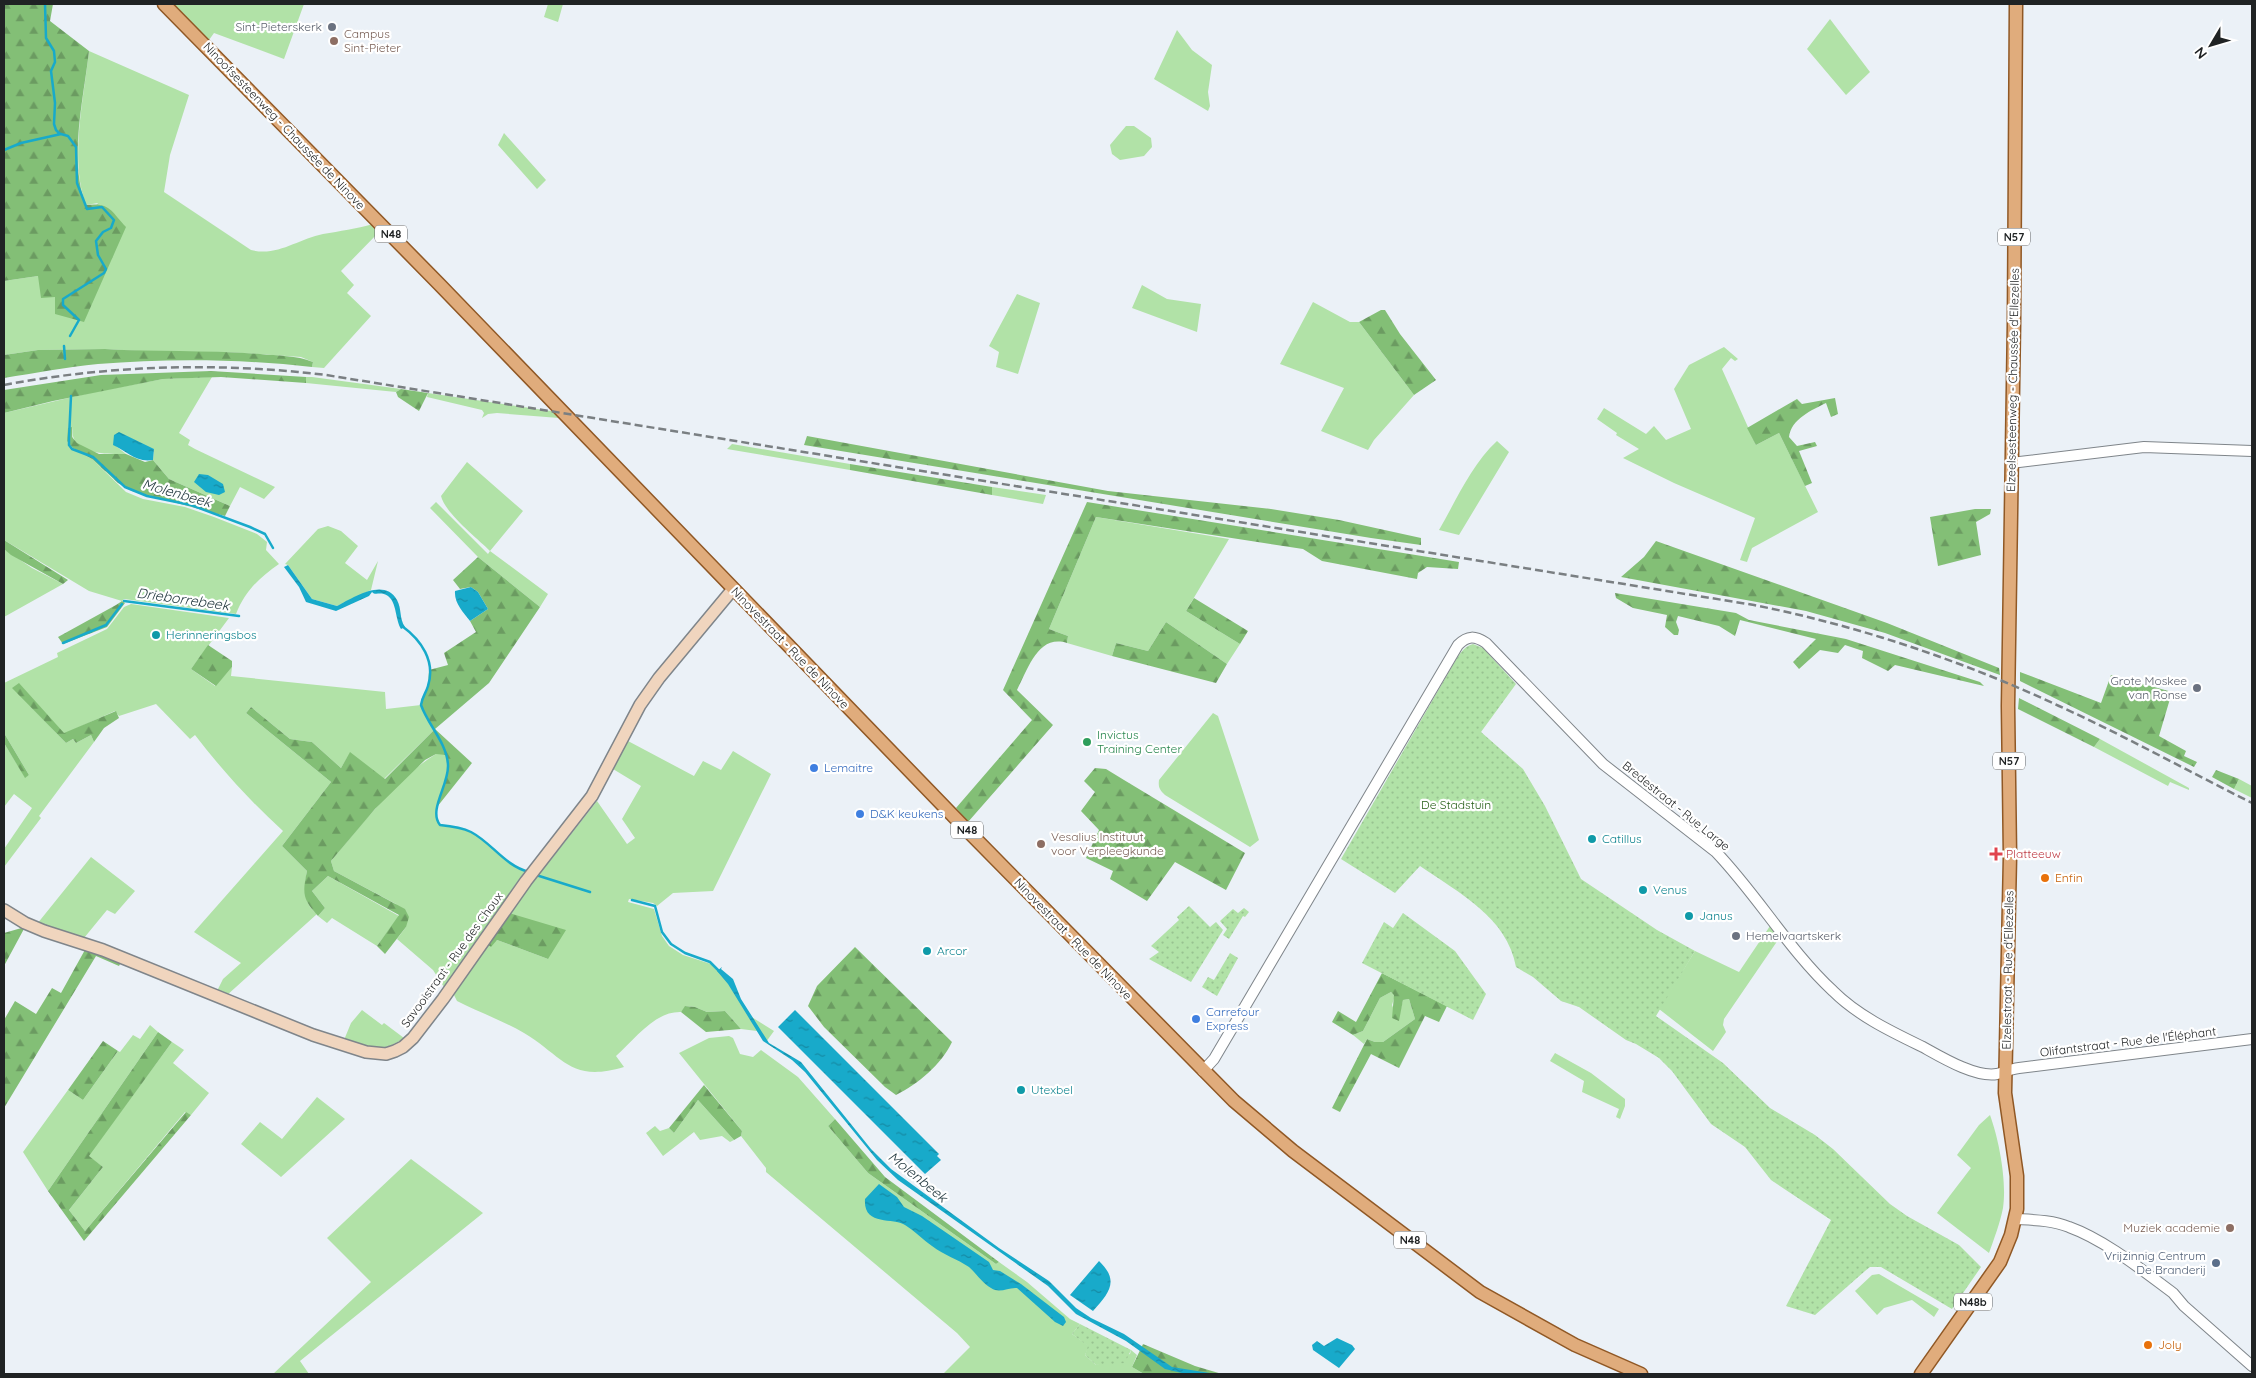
<svg xmlns="http://www.w3.org/2000/svg" width="2256" height="1378" viewBox="0 0 2256 1378" font-family="Quicksand,sans-serif">
<style>
.grass{fill:#b1e2a7}
.forest{fill:url(#forest-firs)}
.park{fill:url(#park-dots)}
.water{fill:url(#water-ripples)}
.lines{fill:none;stroke-linecap:round;stroke-linejoin:round}
.stream{stroke:#18aaca;stroke-width:2.5}
.tertiary-casing{stroke:#7f858a;stroke-width:12}
.secondary-casing{stroke:#7f858a;stroke-width:14}
.primary-casing{stroke:#905825;stroke-width:15}
.tertiary{stroke:#fff;stroke-width:10}
.secondary{stroke:#f0d5be;stroke-width:11}
.primary{stroke:#e0ac7c;stroke-width:12}
.rail{stroke:#7a7f82;stroke-width:2.5;stroke-dasharray:8 4;stroke-linecap:butt}
.worship-dot{fill:#6b7280;stroke:#fff;stroke-width:2}
.education-dot{fill:#8d6e63;stroke:#fff;stroke-width:2}
.culture-dot{fill:#0f9aa8;stroke:#fff;stroke-width:2}
.leisure-dot{fill:#2e9e5b;stroke:#fff;stroke-width:2}
.shop-dot{fill:#3f7fe0;stroke:#fff;stroke-width:2}
.health-dot{fill:#e0444e;stroke:#fff;stroke-width:2}
.food-dot{fill:#e8710a;stroke:#fff;stroke-width:2}
.service-dot{fill:#5c6f8a;stroke:#fff;stroke-width:2}
.labels{text-anchor:middle;stroke-width:4.5;stroke-linejoin:round;paint-order:stroke}
.shield{fill:#fff;stroke:#636566;stroke-width:1}
.shield-label{font-size:11px;font-weight:bold;fill:#202324}
.worship-label{font-size:12px;fill:#5b616d;stroke:#fff;text-anchor:end}
.education-label{font-size:12px;fill:#785e54;stroke:#fff;text-anchor:start}
.street-label{font-size:12px;fill:#202324;stroke:#fff}
.culture-label{font-size:12px;fill:#0d838f;stroke:#fff;text-anchor:start}
.leisure-label{font-size:12px;fill:#27864d;stroke:#fff;text-anchor:start}
.shop-label{font-size:12px;fill:#366cbe;stroke:#fff;text-anchor:start}
.park-label{font-size:12px;fill:#255e16;stroke:#fff}
.health-label{font-size:12px;fill:#be3a42;stroke:#fff;text-anchor:start}
.food-label{font-size:12px;fill:#c56008;stroke:#fff;text-anchor:start}
.service-label{font-size:12px;fill:#4e5e75;stroke:#fff;text-anchor:end}
.water-label{font-size:14px;font-style:italic;fill:#1f353c;stroke:#fff}
</style>
<defs>
<pattern id="forest-firs" width="22" height="20" patternUnits="userSpaceOnUse" patternTransform="scale(1.25)"><rect width="22" height="20" fill="#83bf76"/><path d="M5 1l3.5 6h-7zM16 11l3.5 6h-7z" fill="#6b9b61"/></pattern>
<pattern id="park-dots" width="8" height="8" patternUnits="userSpaceOnUse" patternTransform="scale(1.25)"><rect width="8" height="8" fill="#b1e2a7"/><path d="M2 2h.1M6 6h.1" fill="none" stroke="#98c290" stroke-width="1.8" stroke-linecap="round"/></pattern>
<pattern id="water-ripples" width="26" height="14" patternUnits="userSpaceOnUse" patternTransform="scale(1.25)"><rect width="26" height="14" fill="#18aaca"/><path d="M2 4q2-2 4 0t4 0M15 11q2-2 4 0t4 0" fill="none" stroke="#158aa4"/></pattern>
</defs>
<rect width="100%" height="100%" fill="#ebf1f7"/>
<path class="grass" d="M174,4h130l-20,55 -70,-26 -5,7z
M548,4h15l-5,18 -14,-5z
M1830,19l40,53 -24,23 -39,-46z
M1177,30l15,20 20,15 -4,27 2,14 -2,5 -54,-32z
M89,51l100,44 -19,60 -6,37 87,58c26,7 47,-11 72,-16 17,-3 33,-5 50,-10l7,7 -39,40 13,14 -7,8 24,23 -47,52 -12,-1 1,-5 -12,-5 -73,-5h-71l-52,-3 -67,1 -34,5v-74l34,-5 60,-73 -12,2c-17,-45 -2,-107 3,-154z
M1126,126h8l17,12 1,9 -8,9 -24,4 -8,-6 -2,-9z
M504,133l42,47 -9,9 -39,-44z
M1142,285l25,14 34,5 -4,28 -65,-24z
M1017,294l23,9 -22,71 -22,-7 3,-15 -10,-6z
M1313,302l37,20h9l55,73 -40,45 -6,10 -47,-19 23,-43 -64,-24z
M1724,347l14,12 -3,2 -4,-3 -9,11 34,76 23,-12 39,79 -66,36 -5,14 -7,-2 15,-42 -81,-35 -51,-25 16,-9 -23,-14 1,-2 -20,-14 7,-11 42,26 8,-8 12,14 25,-11 -17,-40 15,-24z
M212,377l-33,56 11,7 -2,5 7,4 80,38 -11,12 -24,-12 -10,19 -61,-27 -16,-19 1,-11 -38,-3 10,8c-14,0 -45,1 -52,-15 -2,-4 -1,-8 -2,-12l1,21 19,11 34,33 17,7 42,8 29,10 43,17 10,8 -1,8 13,14c-20,14 -34,27 -43,50l-112,-15 -2,2 -33,-10 -85,-51v-127l90,-21 69,-13z
M306,377h6l89,12 -5,3 -90,-9z
M428,393l123,18 8,5v2l-62,-5 -9,1 -6,4 2,-5 -2,-3 -55,-13z
M1497,441l12,11 -50,83 -20,-5c17,-29 32,-65 58,-89z
M732,444l118,20v6l-123,-21z
M467,462l56,49 -33,40 58,43 -8,13 -62,-50 -48,-49 6,-6 52,52 2,-3c-13,-13 -45,-38 -49,-55z
M992,487l54,8 -3,9 -51,-9z
M1096,517l133,22 -43,72 54,33 -13,20 -61,-42 -18,29 -32,-8 -4,13 -45,-13 1,-7 -19,-7z
M328,526l13,5 17,15 -13,17 22,17 11,-19 -7,29 -34,16 -25,-7 -24,-34 -3,-1 33,-35z
M4,549l28,19 31,16 -59,33z
M131,604l98,14 -38,51 24,17 17,-19 -1,9 154,16 1,17 35,-4 14,24 -51,50 -34,-26 -9,15 -29,-26 -22,-3 -39,-32 -5,6 85,69 -49,64 25,25c-3,16 -4,33 10,43l-91,82 -9,-5 6,-12 18,-16 -47,-31 89,-101c-33,-30 -61,-61 -88,-96l-5,4 -34,-35 -37,12 -4,-5 -51,23 -45,-50 -6,4 53,55 7,-4 3,4 15,-8 3,7 -55,74 2,2 -37,49v-18l28,-41 -18,-14 -10,13v-64l21,34 4,-2 -25,-42v-50l54,-26 -1,-4 50,-24 17,-22z
M1213,713l5,3 41,124 -9,7 -85,-52c-5,-5 -7,-7 -6,-15z
M2100,739l89,49v2l-19,-8 -2,4 -74,-39z
M628,741l66,35 9,-15 18,9 12,-19 38,23 -58,117 -40,2 -16,13 -4,-3 -24,-4 -1,3 26,7 8,27 7,10 14,9 28,9 18,16 21,36 24,15 -8,11 -9,-11 -16,-2 -16,-18 -18,1 -12,-5 -9,-1 -5,6c-26,-1 -46,27 -65,44l8,11c-54,16 -60,-10 -100,-34 -21,-12 -45,-21 -67,-32l-3,-6 33,-51 10,-4 51,19 -39,-46 88,-112 30,43 8,-6 -13,-19 19,-33 -28,-17z
M436,754h10c2,11 3,22 -1,33 -4,13 -15,25 -5,38 11,1 22,2 31,7 20,10 33,32 54,39l-81,116 -11,-17 -36,-31 9,-12 -10,-23 -62,-33 -3,-10c29,-34 68,-85 105,-107z
M2239,779l13,7v12l-18,-9z
M91,857l44,34 -20,23 -8,-4 -23,28 -47,-14z
M328,876l71,40 -22,30 -45,-28 -5,5 -9,-7 7,-8 -13,-17z
M1770,926l8,11v3l-54,79 -1,6 3,7 -13,19 -54,-42 36,-58 44,21z
M1391,992l4,3 -3,10 6,15 5,-20 6,-1 6,20 -32,23h-8l-8,-3 -3,5 -11,-9 10,-4 17,-33z
M362,1010l20,15 2,-2 20,15c-22,16 -36,9 -60,2l7,-17z
M150,1025l8,7 -110,159 -25,-39 45,-62 15,10 35,-49 2,1 13,-17 7,4z
M729,1036l4,2 7,16 13,3 8,-7 37,27 37,42 -7,7 40,47 128,91 3,-2 28,20 43,37 10,5 -8,10 17,12 -4,9 11,10 34,-11 1,-4 6,5 -5,12 12,7h-201l27,-27 -13,-14 -191,-161v-4l-25,-32 1,-5 -63,-78 30,-15z
M172,1042l12,8 -11,13 36,30 -18,22 -6,-3 -100,119 -16,-21 34,-43 -15,-11z
M1555,1053l36,20 34,26v7l-5,13 -4,-2 3,-8 -37,-17 2,-11 -34,-20z
M317,1097l28,22 -64,58 -40,-33 19,-22 22,17z
M698,1100l36,40 -4,2 -8,-6 -22,4 -6,-8 -31,24 -17,-23 9,-7 5,5 9,-3 5,5z
M1990,1115c9,25 17,66 13,93 -3,15 -9,31 -14,45l-52,-40c11,-15 24,-32 34,-45l-14,-13 22,-30z
M411,1159l72,54 -183,148 9,13h-36l98,-92 -44,-44z
M1879,1274l60,35 -5,8 -22,-17 -28,8 -7,7 -22,-24 17,-16z"/>
<path class="forest" d="M4,4h49l-3,17 39,30c-5,46 -21,109 -3,154 24,-3 25,6 40,22l-42,95 -29,-8v-17l-14,1 -3,-22 -34,5z
M1381,310h4l15,24 36,46 -22,15 -55,-73z
M105,349c51,3 103,1 155,5 18,2 36,1 53,8l-1,5c-70,-8 -143,-9 -214,-3 -31,3 -63,9 -94,14v-23l34,-5z
M211,371l95,6v6l-85,-6 -58,2 -110,22 -49,12v-23l97,-15z
M401,389l27,4 -9,18 -21,-14 -2,-5z
M1835,398l3,16 -7,3 -5,-14c-14,7 -35,16 -37,34l8,9 18,-4 2,4 -18,5 13,32 -7,3 -26,-53 -23,12 -9,-17 50,-29 5,5z
M72,427v10l5,6 22,11h27l19,8 8,-2 16,19 61,27 -5,10 -93,-25 -14,-8 -26,-24 -19,-11 -6,-7 1,-13z
M807,436l301,55 163,18 68,11 82,18v7l-50,-7 -567,-93z
M850,464l142,23v8l-142,-25z
M1087,502l372,60 -1,7 -31,-2 -9,6 -1,6 -95,-18 -19,-12 -207,-32 -47,112 19,7 -1,7c-29,-9 -39,26 -50,47l36,35 -85,97 -12,-14 76,-88 -29,-30z
M1975,509h16l-1,5 -14,8 5,33 -43,11 -8,-49z
M4,540l64,40 -5,4 -52,-29 -7,-6z
M1656,541l231,82 112,45 1,7 -115,-42 -79,-22 -185,-34 23,-20z
M478,557l62,50 -51,76 -54,46 37,34 -35,44c6,-19 13,-32 9,-52l-10,-1 -11,6 -50,49 -44,52 3,10 71,38 4,8 -3,10 -21,27 -8,-8 22,-31 -71,-39 -16,15 13,17 -7,8c-15,-16 -16,-22 -11,-45l-25,-25 49,-64 -85,-69 5,-6 39,32 22,3 29,26 9,-16 35,27 49,-49 -13,-25 1,-7 6,-11 1,-17 19,-5 -4,-12 32,-21 -6,-11 18,-12 -10,-17 -7,-5 -11,2 -7,-9z
M1615,593l121,20 13,7 97,19 134,43 4,4 -89,-21 -7,6 -26,-13 1,-7 -18,-6 -7,8 -18,-3 -21,19 -6,-7 23,-23 -76,-19 -5,16 -16,-10 -41,-10 -2,6 3,8 -1,5h-4l-9,-8 2,-12 -34,-7 -17,-10z
M1194,598l54,33 -8,13 -54,-33z
M122,601l3,2 -18,24 -44,17 -5,-7 58,-32z
M1166,622l61,42 -11,19 -104,-27 4,-13 32,8z
M208,645l24,16v6l-16,19 -25,-17z
M2020,672l81,31 10,-28 61,17 -13,44 27,15 -2,5 13,6 -3,5 -174,-86z
M19,683l45,50 52,-22 3,7 -15,10 -10,14 -3,-7 -15,8 -3,-4 -7,4 -54,-55z
M2019,698l81,41 -6,8 -76,-38z
M4,733l25,42 -4,3 -21,-35z
M1095,768l11,1 18,11 121,73 -19,37 -51,-28 -28,39 -37,-22 3,-8 -27,-13 13,-28 -18,-19 14,-19 -11,-11z
M2216,770l23,9 -5,10 -22,-12z
M509,913l57,17 -18,29 -51,-19 -6,7 -4,-3z
M25,927l-21,39v-33z
M855,947l97,95c-11,23 -34,42 -56,53l-11,-8 -61,-60 -16,-21 9,-20z
M86,948l36,12 -3,6 -23,-10 -92,152v-88l11,-19 21,13 16,-26 9,5z
M1382,973l65,33 -8,16 -14,-6 -26,52 -28,-14 -31,58 -8,-4 35,-69 8,3h8l32,-23 -6,-20 -6,1 -4,21 -7,-3 2,-23 -3,-3 -11,6 -17,33 -10,4 -21,-13 6,-11 18,11z
M685,1006l10,1 12,5 18,-1 16,18 -35,3 -25,-20z
M158,1032l14,10 -83,114 14,11 -34,43 16,21 101,-119 5,3 -107,126 -36,-50z
M103,1041l15,10 -35,49 -15,-10z
M704,1085l38,46 -1,5 -7,4 -36,-40 -24,33 -5,-5z
M835,1119l50,58 114,85 -3,2 -128,-91 -40,-47z
M1143,1344l52,22 27,8h-78l-12,-7z"/>
<path class="park" d="M1473,644l10,4 33,36 -35,48 42,37 22,37 36,73 76,51 38,21 -39,65 67,47 47,45 45,27 18,14 57,55 17,12 52,29 22,22 -29,42 -71,-42h-11l-5,4 -50,44 -29,-9 45,-86 -60,-40 -26,-33 -34,-23 -39,-53 -13,-13 -23,-14 -10,-4 -47,-33 -18,-6 -28,-24 -17,-10c-9,-50 -57,-74 -96,-101l-25,27 -54,-34 113,-196c5,-8 9,-16 19,-19z
M1189,906l21,21 6,-5 7,8 -32,52 -42,-23 10,-7 -8,-6 28,-26 -2,-3z
M1244,908l5,4 -4,5 -2,-1 -14,23 -6,-4 4,-6 -7,-8 13,-12 5,4z
M1403,913l52,38 31,43 -13,26 -111,-57 22,-41 9,6z
M1230,953l8,5 -21,38 -15,-9 6,-10 6,3z
M1080,1324l51,26 -6,13 -29,2 -11,-10 3,-9 -16,-12z"/>
<path class="water" d="M119,432l35,17 -1,11c-17,3 -26,-9 -40,-15l1,-10z
M199,474l9,1 15,9 2,8 -6,3 -13,-3 -12,-10z
M288,565l24,34 25,7c16,-8 47,-29 60,-6 5,9 2,18 8,27l-4,2c-6,-10 -4,-26 -13,-33 -7,-5 -13,0 -16,-4l-3,4 -33,15 -30,-9 -7,-15 -15,-20z
M471,587l7,5 10,17 -18,12c-7,-9 -16,-18 -15,-30z
M722,967l-1,2 12,10 8,20 28,44 32,19 70,87 20,20 108,79 50,33 27,27 15,10 33,16 48,33 44,7h-30l-21,-5 -39,-28 -50,-27 -28,-28 -150,-106 -21,-20 -72,-88 -13,-12 -29,-19 -35,-57 -11,-13z
M795,1010l144,144 -2,2 4,4 -16,14 -147,-147z
M879,1184l18,13 7,10 18,9 67,46 4,8 7,1 21,13 43,33 2,5 -3,4 -8,-4 -38,-34c-9,-1 -17,6 -26,0 -9,-5 -14,-14 -22,-21 -12,-8 -25,-12 -37,-21 -9,-6 -17,-15 -27,-21 -12,-8 -42,2 -40,-26z
M1099,1261c21,20 10,32 -6,50l-23,-16z
M1337,1338l15,7 3,4 -16,19 -26,-18 -1,-5 5,-4 7,5z"/>
<g class="lines">
<path class="stream" d="M45,4l1,34 8,13 1,11 -4,9 4,32 -1,21 2,6 4,4
M4,150l17,-7 40,-9 7,2 8,11 1,36 10,26 15,-2 12,13 -3,8 -8,4 -7,9 2,14 8,14 -2,4 -41,26v6l16,15 -9,16
M64,346l1,13
M71,396l-2,42v7l3,4 21,8 32,30 22,9 44,9 59,22 15,7 8,14
M124,601l115,15
M402,626c19,14 34,35 26,60 -2,7 -6,11 -7,19 7,20 26,38 27,60 1,20 -20,45 -8,60 11,1 21,2 31,7 21,11 34,34 58,40
M63,643l43,-18 16,-21
M536,875l54,17
M632,900l23,6 7,26 9,12 14,9 25,9 10,10"/>
<defs>
<path id="tertiary" d="M2011,463l133,-16 108,4
M1203,1071l11,-12 244,-414c10,-10 17,-9 28,-2l117,121 113,88c42,44 73,98 117,139 25,25 59,41 90,56 18,10 53,31 74,27 7,-2 14,-5 22,-6l233,-29
M2015,1219c18,1 37,1 54,8 36,13 73,43 104,66l11,13 68,60"/>
<path id="secondary" d="M4,910l21,13 19,8 59,19 210,85 53,17 20,2 9,-3 8,-4 10,-9 30,-39 83,-118 66,-85 48,-91 19,-27 74,-89"/>
<path id="primary" d="M164,4l276,281 520,538 274,278 59,50 187,141 95,53 66,29
M1921,1374l79,-112 11,-27 6,-26v-33l-12,-83 5,-237 -2,-150 6,-384 2,-318"/>
</defs>
<use href="#tertiary" class="tertiary-casing"/>
<use href="#secondary" class="secondary-casing"/>
<use href="#primary" class="primary-casing"/>
<use href="#tertiary" class="tertiary"/>
<use href="#secondary" class="secondary"/>
<use href="#primary" class="primary"/>
<path class="rail" d="M4,385c106,-20 215,-23 322,-10l1428,230c105,21 209,56 305,101 66,30 129,65 193,97"/>
</g>
<g class="worship-dot">
<circle cx="332" cy="27" r="5"/>
<circle cx="2197" cy="688" r="5"/>
<circle cx="1736" cy="936" r="5"/>
</g>
<g class="education-dot">
<circle cx="334" cy="41" r="5"/>
<circle cx="1041" cy="844" r="5"/>
<circle cx="2230" cy="1228" r="5"/>
</g>
<g class="culture-dot">
<circle cx="156" cy="635" r="5"/>
<circle cx="1592" cy="839" r="5"/>
<circle cx="1643" cy="890" r="5"/>
<circle cx="1689" cy="916" r="5"/>
<circle cx="927" cy="951" r="5"/>
<circle cx="1021" cy="1090" r="5"/>
</g>
<circle class="leisure-dot" cx="1087" cy="742" r="5"/>
<g class="shop-dot">
<circle cx="814" cy="768" r="5"/>
<circle cx="860" cy="814" r="5"/>
<circle cx="1196" cy="1019" r="5"/>
</g>
<path class="health-dot" d="M1993.5 846.5h5v5h5v5h-5v5h-5v-5h-5v-5h5z"/>
<g class="food-dot">
<circle cx="2045" cy="878" r="5"/>
<circle cx="2148" cy="1345" r="5"/>
</g>
<circle class="service-dot" cx="2216" cy="1263" r="5"/>
<g class="labels">
<g class="shield">
<rect x="375" y="225.5" width="32" height="17" rx="4"/>
<rect x="1998" y="228.5" width="32" height="17" rx="4"/>
<rect x="1993" y="752.5" width="32" height="17" rx="4"/>
<rect x="951" y="821.5" width="32" height="17" rx="4"/>
<rect x="1394" y="1231.5" width="32" height="17" rx="4"/>
<rect x="1954" y="1293.5" width="38" height="17" rx="4"/>
</g>
<g class="shield-label">
<text x="391" y="238">N48</text>
<text x="2014" y="241">N57</text>
<text x="2009" y="765">N57</text>
<text x="967" y="834">N48</text>
<text x="1410" y="1244">N48</text>
<text x="1973" y="1306">N48b</text>
</g>
<g class="worship-label">
<text x="322" y="31">Sint-Pieterskerk</text>
<text x="2187" y="685">Grote Moskee<tspan x="2187" dy="14">van Ronse</tspan></text>
<text x="1746" y="940" text-anchor="start">Hemelvaartskerk</text>
</g>
<g class="education-label">
<text x="344" y="38">Campus<tspan x="344" dy="14">Sint-Pieter</tspan></text>
<text x="1051" y="841">Vesalius Instituut<tspan x="1051" dy="14">voor Verpleegkunde</tspan></text>
<text x="2220" y="1232" text-anchor="end">Muziek academie</text>
</g>
<g class="street-label">
<text transform="translate(284 126) rotate(46)" y="4">Ninoofsesteenweg - Chaussée de Ninove</text>
<text transform="translate(2013 380) rotate(-89)" y="4">Elzeelsesteenweg - Chaussée d'Ellezelles</text>
<text transform="translate(790 648) rotate(46)" y="4">Ninovestraat - Rue de Ninove</text>
<text transform="translate(1676 806) rotate(39)" y="4">Bredestraat - Rue Large</text>
<text transform="translate(1073 939) rotate(46)" y="4">Ninovestraat - Rue de Ninove</text>
<text transform="translate(452 960) rotate(-54)" y="4">Savooistraat - Rue des Choux</text>
<text transform="translate(2008 970) rotate(-89)" y="4">Elzelestraat - Rue d'Ellezelles</text>
<text transform="translate(2128 1042) rotate(-7)" y="4">Olifantstraat - Rue de l'Éléphant</text>
</g>
<g class="culture-label">
<text x="166" y="639">Herinneringsbos</text>
<text x="1602" y="843">Catillus</text>
<text x="1653" y="894">Venus</text>
<text x="1699" y="920">Janus</text>
<text x="937" y="955">Arcor</text>
<text x="1031" y="1094">Utexbel</text>
</g>
<g class="leisure-label">
<text x="1097" y="739">Invictus<tspan x="1097" dy="14">Training Center</tspan></text>
</g>
<g class="shop-label">
<text x="824" y="772">Lemaitre</text>
<text x="870" y="818">D&amp;K keukens</text>
<text x="1206" y="1016">Carrefour<tspan x="1206" dy="14">Express</tspan></text>
</g>
<g class="park-label">
<text x="1456" y="809">De Stadstuin</text>
</g>
<g class="health-label">
<text x="2006" y="858">Platteeuw</text>
</g>
<g class="food-label">
<text x="2055" y="882">Enfin</text>
<text x="2158" y="1349">Joly</text>
</g>
<g class="service-label">
<text x="2206" y="1260">Vrijzinnig Centrum<tspan x="2206" dy="14">De Branderij</tspan></text>
</g>
<g class="water-label">
<text transform="translate(177 493) rotate(16)" y="5">Molenbeek</text>
<text transform="translate(183 599) rotate(8)" y="5">Drieborrebeek</text>
<text transform="translate(918 1177) rotate(39)" y="5">Molenbeek</text>
</g>
</g>
<rect width="2256" height="1378" fill="none" stroke="#202324" stroke-width="10"/>
<g transform="translate(2211 45) rotate(232)" stroke="#ffffff" stroke-width="4" paint-order="stroke">
<path d="M0-4L9 19L0 12L-9 19Z" fill="#202324"/>
<text y="-8" font-size="14" font-weight="bold" text-anchor="middle" fill="#202324">N</text>
</g>
</svg>
